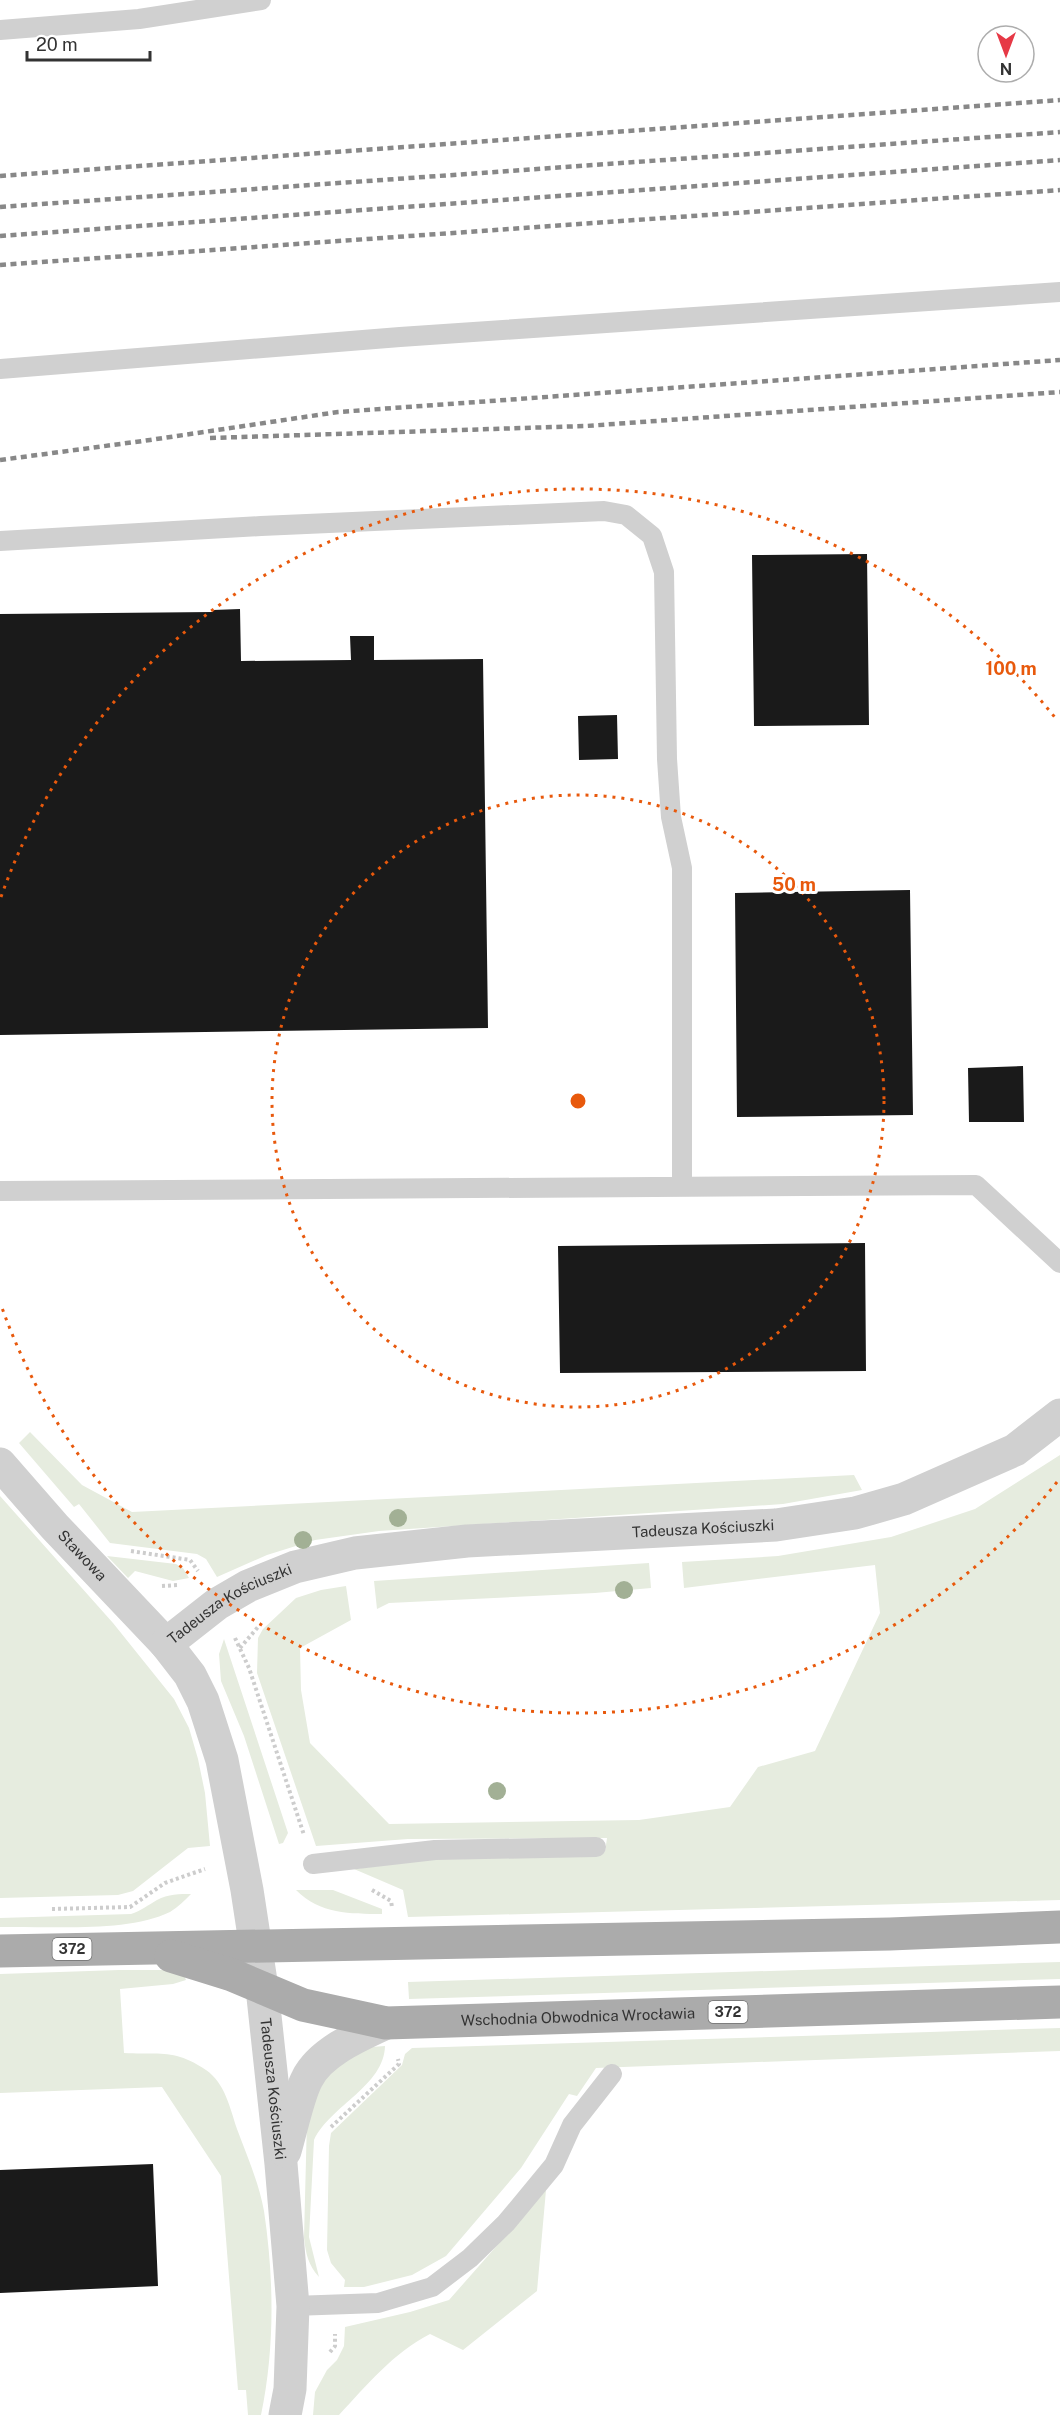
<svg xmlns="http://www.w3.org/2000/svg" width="1060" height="2415" viewBox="0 0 1060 2415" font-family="'Public Sans',sans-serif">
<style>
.green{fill:#e6ecdf}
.building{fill:#1a1a1a}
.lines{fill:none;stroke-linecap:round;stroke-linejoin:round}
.path{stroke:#cdcdcd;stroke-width:4;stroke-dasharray:3 3;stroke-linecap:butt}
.service{stroke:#d0d0d0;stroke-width:20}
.minor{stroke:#d0d0d0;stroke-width:33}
.primary{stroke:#ababab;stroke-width:33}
.rail{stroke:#888;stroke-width:4.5;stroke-dasharray:6 4.5;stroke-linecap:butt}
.tree{fill:#a2b095}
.ring{fill:none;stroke:#e8590c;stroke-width:3;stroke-dasharray:3 6}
.labels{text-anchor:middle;stroke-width:6;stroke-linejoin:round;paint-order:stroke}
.shield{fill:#fff;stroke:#707070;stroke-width:1.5}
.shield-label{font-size:14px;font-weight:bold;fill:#333}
.street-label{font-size:15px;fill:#333;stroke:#fff}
.centre{fill:#e8590c;stroke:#fff;stroke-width:3}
.ring-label{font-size:18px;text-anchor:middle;font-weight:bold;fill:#e8590c;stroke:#fff;stroke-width:6;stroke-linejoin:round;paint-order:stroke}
</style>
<rect width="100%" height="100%" fill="#fff"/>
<path class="green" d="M30,1432l52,53 50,27 722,-37 8,15 -79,14 -404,27 -64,9 -48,15 -50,22 -11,-18 -9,-5 -87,-11 -31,-39 -5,3 -55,-64z
M1060,1455v445l-652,17 -5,-27 -49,-21 82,-10 169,-7 2,-14 -199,1 -92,7 -59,-173 1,-35 5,-9 33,-31 25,-8 25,-4 5,34 -51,28 1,42 9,53 79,81 250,-4 91,-13 28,-40 57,-16 65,-138 -5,-48 -191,23 -2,-26 96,-6 113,-19 84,-28z
M0,1496l113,127 61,76 15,29 9,31 7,34 5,53 -22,2 -55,43 -15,4 -118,3z
M107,1556l69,8 7,4 6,10 -16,3 -38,-10 -7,7z
M649,1563l2,25 -56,5 -206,10 -12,6 -3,-28z
M224,1639l64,194 -5,10 -4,1 -35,-108 -23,-55 -2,-27z
M296,1890h37l49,19v5c-32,0 -62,0 -86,-24z
M191,1894c-6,6 -13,13 -21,18 -43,21 -121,14 -170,15v-9l131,-4c10,-3 17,-9 26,-14 11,-6 23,-6 34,-6z
M1060,1962v17h-2l-649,20 -1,-17z
M119,1970h46l18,3 3,7 -13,4 -53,5 4,64c35,2 50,-5 82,17 19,13 24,38 31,59 10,27 22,54 27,82 10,67 11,137 -3,204h-13l-2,-25h-8l-17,-214 -59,-89 -162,6v-119z
M1060,2028v23l-464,17 -19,28 -8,-2 -48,74 -75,88 -34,19 -48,12h-20l1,-7 -14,-17 -4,-13 2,-104 2,-13 71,-68 3,-11 7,-6z
M385,2046c-1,40 -54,59 -71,94l-5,97 10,40c-11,-12 -13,-23 -15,-39l3,-119 5,-29 46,-42z
M546,2190l-9,101 -74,59 -33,-16c-37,19 -63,51 -91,81h-26l2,-23 12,-22 10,-10 7,-14 1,-19 65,-15 39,-12z"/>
<path class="building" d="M867,554l2,171 -115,1 -2,-171z
M240,609l1,52 110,-1 -1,-24h24v24l109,-1 5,369 -488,7v-421l213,-2v-2z
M617,715l1,44 -39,1 -1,-44z
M910,890l3,225 -176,2 -2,-224z
M1023,1066l1,56h-55l-1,-54z
M865,1243l1,128 -306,2 -2,-127z
M153,2164l5,122 -158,7v-123z"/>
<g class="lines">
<path class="path" d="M131,1551l59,9 8,11
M162,1586l17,-1
M235,1638l14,30 55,167
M240,1648l18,-21
M372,1890l19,11 1,6
M52,1909l78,-2 35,-24 40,-14
M331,2127l68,-63 -1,-5
M330,2352l5,-6v-12"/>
<path class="service" d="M0,30l139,-11 122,-19
M0,369l400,-32 660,-45
M0,541l261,-15 343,-15 22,4 26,21 12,36 3,187 4,58 11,51v317
M0,1191l976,-6 84,78
M313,1864l122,-14 161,-3
M293,2306l85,-3 54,-16 38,-29 36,-35 48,-58 18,-40 40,-51"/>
<g class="minor">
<path id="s1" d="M0,1464l55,63 111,117 24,31 13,26 19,59 25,130 15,98 19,176 12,142 -3,83 -5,26"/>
<path id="s2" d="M166,1644l51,-40 31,-18 47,-19 60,-14 112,-12 309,-16 79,-12 49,-14 111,-49 45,-35"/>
<path d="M285,2151c6,-20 13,-55 22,-72 13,-27 53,-44 79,-56"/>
</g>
<g class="primary">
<path d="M0,1951l890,-17 170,-7"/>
<path id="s3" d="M171,1956l61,19 71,30 83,18 674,-21"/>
</g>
<path class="rail" d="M0,176l1060,-76
M0,207l1060,-75
M0,236l1060,-76
M0,265l1060,-75
M210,438l376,-12 474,-34
M0,460l150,-20 188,-28 722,-52"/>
</g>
<g class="tree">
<circle cx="398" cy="1518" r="9"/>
<circle cx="303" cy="1540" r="9"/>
<circle cx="624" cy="1590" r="9"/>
<circle cx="497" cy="1791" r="9"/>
</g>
<g class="ring">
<circle cx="578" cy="1101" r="306"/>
<path d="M1057 1482A612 612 0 0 1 1 1305M1 897A612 612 0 0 1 1057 720"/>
</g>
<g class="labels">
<g class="shield">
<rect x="52.5" y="1938" width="39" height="22" rx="4.5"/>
<rect x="708.5" y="2001" width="39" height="22" rx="4.5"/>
</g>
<g class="shield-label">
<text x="72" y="1954">372</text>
<text x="728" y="2017">372</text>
</g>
<g class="street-label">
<text dy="5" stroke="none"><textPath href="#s2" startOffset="562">Tadeusza Kościuszki</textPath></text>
<text dy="5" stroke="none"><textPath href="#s1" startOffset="123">Stawowa</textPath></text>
<text dy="5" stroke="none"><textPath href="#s2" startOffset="76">Tadeusza Kościuszki</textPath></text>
<text dy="5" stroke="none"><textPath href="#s3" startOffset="418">Wschodnia Obwodnica Wrocławia</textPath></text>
<text dy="5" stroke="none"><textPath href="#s1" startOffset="708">Tadeusza Kościuszki</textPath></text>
</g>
</g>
<circle cx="578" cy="1101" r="9" class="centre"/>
<g class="ring-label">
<text x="1011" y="675">100 m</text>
<text x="794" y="891">50 m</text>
</g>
<g transform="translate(1006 54) rotate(180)"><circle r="28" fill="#ffffff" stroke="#adadad" stroke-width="1.5"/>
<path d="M0-4.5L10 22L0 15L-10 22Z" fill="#e63946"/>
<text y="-9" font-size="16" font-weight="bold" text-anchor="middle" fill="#333333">N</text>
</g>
<path d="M27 51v9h123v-9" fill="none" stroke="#333333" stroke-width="3"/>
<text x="36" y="51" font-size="18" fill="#333333" stroke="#ffffff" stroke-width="4.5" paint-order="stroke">20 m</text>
</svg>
